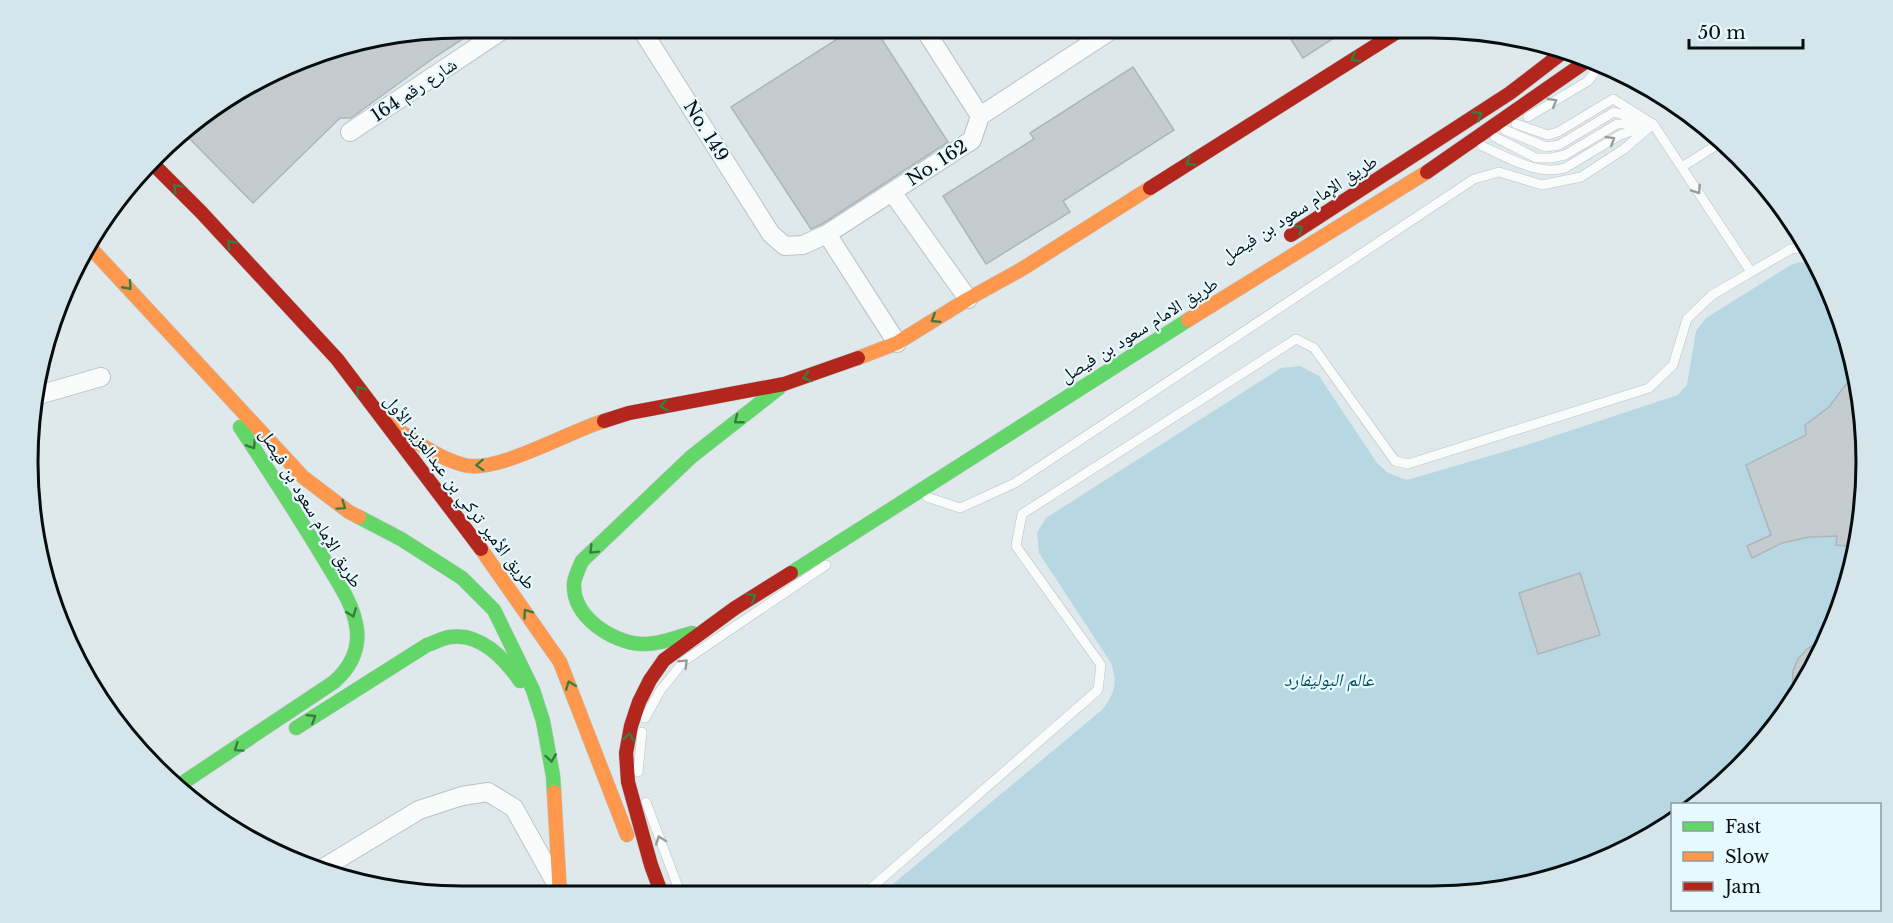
<svg xmlns="http://www.w3.org/2000/svg" width="1893" height="923" viewBox="0 0 1893 923" font-family="'Libre Baskerville','Noto Naskh Arabic',serif">
<style>
.green{fill:#b7d8e2}
.building{fill:#c5cccf;stroke:#aeb5b8;stroke-width:1.5}
.lines{fill:none;stroke-linecap:round;stroke-linejoin:round}
.lane-casing{stroke:#bac2c4;stroke-width:10}
.street-casing{stroke:#bac2c4;stroke-width:20}
.fast-casing{stroke:#bac2c4;stroke-width:15}
.slow-casing{stroke:#bac2c4;stroke-width:15}
.jam-casing{stroke:#bac2c4;stroke-width:15}
.lane{stroke:#fafcfc;stroke-width:9}
.street{stroke:#fafcfc;stroke-width:18}
.fast{stroke:#63d668;stroke-width:14}
.slow{stroke:#ff974d;stroke-width:14}
.jam{stroke:#b3261e;stroke-width:14}
.oneway{stroke:#3a7c40}
.oneway2{stroke:#999c9d}
.labels{text-anchor:middle;stroke-width:4.5;stroke-linejoin:round;paint-order:stroke}
.street-label{font-size:18px;fill:#070d0f;stroke:#e6f9fe}
.park-label{font-size:18px;font-style:italic;fill:#034a58;stroke:#e6f9fe}
.rim{fill:none;stroke:#070d0f;stroke-width:3}
</style>
<rect width="100%" height="100%" fill="#dfe8eb"/>
<path class="green" d="M1799,262l17,2 17,32 25,81 8,85 -8,85 -25,81 -57,98 -78,78h-26v16l-74,43 -109,29 -608,2 222,-185c12,-17 15,-26 8,-46l-72,-110 -2,-20 9,-15 235,-150 19,-2 19,10 58,87 11,10 19,7 123,-36 148,-49 9,-10 9,-54 10,-13 83,-52z"/>
<path class="building" d="M462,27h19l-46,30 -84,61h-11l-87,85 -70,-71 14,-15 125,-67z
M856,27h18l74,115 -126,82 -11,5 -80,-122z
M1283,27h68l-48,31z
M1133,67l41,63 -111,71 7,11 -84,52 -43,-68 91,-57 -4,-6z
M1856,371l10,91 -9,85 -21,-2 1,-9 -28,1 -27,6 -30,15 -5,-12 24,-11 -25,-70 60,-30 -1,-10 24,-18z
M1580,573l20,62 -62,19 -19,-61z
M1828,636l-30,53 -6,10 1,-28 5,-12 9,-10z"/>
<g class="lines">
<defs>
<path id="lane" d="M1528,117l60,-36 14,-19
M1516,124l32,11 10,-3 55,-33 40,25 98,148
M1505,130l41,17 13,-2 55,-33 25,8
M1495,137l41,21h15l14,-3 52,-31h28
M1482,146c25,11 55,30 83,22l55,-33 28,-9
M1682,167l41,-26
M927,497l33,11 55,-25 459,-304 25,-7 43,13 39,-8 43,-28 29,-25
M645,718l15,-27 24,-30 142,-96
M638,772l4,-40
M646,802l35,93
M863,895l235,-205 3,-25 -85,-119 6,-32 274,-175 18,9 81,113 13,3 241,-76 24,-23 14,-46 25,-24 79,-46 16,-2"/>
<path id="street" d="M640,27l131,207 14,12 18,-1 24,-11 145,-94 8,-24 136,-89
M923,27l57,89
M350,132l157,-105
M892,192l76,107
M827,234l70,109
M35,396l66,-19
M320,870l99,-60 43,-14 26,-4 26,16 44,79"/>
<path id="fast" d="M359,517l42,22 61,39 32,32 39,80 10,31 10,55 1,16
M791,573l397,-253
M692,633c-16,4 -33,12 -51,11 -29,-2 -69,-27 -67,-61 1,-7 5,-15 8,-22l109,-104 88,-69
M296,728l131,-83c7,-2 15,-7 23,-8 30,-5 55,22 70,44
M175,788l159,-106c16,-14 25,-31 23,-52 -3,-26 -20,-49 -33,-71 -27,-45 -55,-88 -84,-132"/>
<path id="slow" d="M87,244l216,233 46,35 10,5
M1188,320l239,-148
M858,358l39,-15 71,-44 54,-30 128,-81
M387,423c24,15 50,35 77,42 33,9 105,-34 140,-44
M481,549l79,113 67,173
M554,792l6,104"/>
<path id="jam" d="M153,164l48,48 136,147 144,190
M1427,172l164,-114
M1150,188l255,-161
M1291,235l219,-142 56,-43
M604,421l25,-8 155,-29 74,-26
M662,895l-11,-30 -23,-83 -2,-29 5,-27 8,-24 11,-22 14,-20 71,-52 56,-35"/>
</defs>
<use href="#lane" class="lane-casing"/>
<use href="#street" class="street-casing"/>
<use href="#fast" class="fast-casing"/>
<use href="#slow" class="slow-casing"/>
<use href="#jam" class="jam-casing"/>
<use href="#lane" class="lane"/>
<use href="#street" class="street"/>
<use href="#fast" class="fast"/>
<use href="#slow" class="slow"/>
<use href="#jam" class="jam"/>
</g>
<defs><path id="oneway-chevron" d="M-2-3.5L2.5 0L-2 3.5" fill="none" stroke-width="1.6" stroke-linecap="round" stroke-linejoin="round" transform="scale(1.5)"/></defs>
<g class="oneway">
<use href="#oneway-chevron" transform="translate(1355 58) rotate(148)"/>
<use href="#oneway-chevron" transform="translate(1478 115) rotate(-33)"/>
<use href="#oneway-chevron" transform="translate(1190 162) rotate(147)"/>
<use href="#oneway-chevron" transform="translate(177 188) rotate(-135)"/>
<use href="#oneway-chevron" transform="translate(1299 229) rotate(-33)"/>
<use href="#oneway-chevron" transform="translate(231 244) rotate(-132)"/>
<use href="#oneway-chevron" transform="translate(128 286) rotate(48)"/>
<use href="#oneway-chevron" transform="translate(935 319) rotate(148)"/>
<use href="#oneway-chevron" transform="translate(807 377) rotate(162)"/>
<use href="#oneway-chevron" transform="translate(360 390) rotate(-128)"/>
<use href="#oneway-chevron" transform="translate(664 406) rotate(170)"/>
<use href="#oneway-chevron" transform="translate(738 420) rotate(142)"/>
<use href="#oneway-chevron" transform="translate(252 445) rotate(57)"/>
<use href="#oneway-chevron" transform="translate(480 465) rotate(178)"/>
<use href="#oneway-chevron" transform="translate(342 506) rotate(35)"/>
<use href="#oneway-chevron" transform="translate(593 550) rotate(135)"/>
<use href="#oneway-chevron" transform="translate(752 597) rotate(-32)"/>
<use href="#oneway-chevron" transform="translate(352 613) rotate(69)"/>
<use href="#oneway-chevron" transform="translate(527 613) rotate(-125)"/>
<use href="#oneway-chevron" transform="translate(570 685) rotate(-111)"/>
<use href="#oneway-chevron" transform="translate(312 718) rotate(-32)"/>
<use href="#oneway-chevron" transform="translate(629 737) rotate(-80)"/>
<use href="#oneway-chevron" transform="translate(238 748) rotate(145)"/>
<use href="#oneway-chevron" transform="translate(551 758) rotate(82)"/>
</g>
<g class="oneway2">
<use href="#oneway-chevron" transform="translate(1553 102) rotate(-31)"/>
<use href="#oneway-chevron" transform="translate(1611 140) rotate(-31)"/>
<use href="#oneway-chevron" transform="translate(1697 190) rotate(57)"/>
<use href="#oneway-chevron" transform="translate(684 663) rotate(-45)"/>
<use href="#oneway-chevron" transform="translate(660 840) rotate(-110)"/>
</g>
<g class="labels">
<g class="street-label">
<text transform="translate(414 90) rotate(-34)" y="6">شارع رقم 164</text>
<text transform="translate(706 131) rotate(58)" y="6">No. 149</text>
<text transform="translate(937 163) rotate(-33)" y="6">No. 162</text>
<text transform="translate(1299 209) rotate(-33)" y="6">طريق الإمام سعود بن فيصل</text>
<text transform="translate(1139 330) rotate(-32)" y="6">طريق الامام سعود بن فيصل</text>
<text transform="translate(460 492) rotate(53)" y="6">طريق الأمير تركي بن عبدالعزيز الأول</text>
<text transform="translate(311 508) rotate(59)" y="6">طريق الإمام سعود بن فيصل</text>
</g>
<g class="park-label">
<text x="1329" y="686">عالم البوليفارد</text>
</g>
</g>
<path d="M0 0H1893V923H0ZM462 38H1432A424 424 0 0 1 1856 462V462A424 424 0 0 1 1432 886H462A424 424 0 0 1 38 462V462A424 424 0 0 1 462 38Z" fill="#d4e6eb" fill-rule="evenodd"/>
<path class="rim" d="M462 38H1432A424 424 0 0 1 1856 462V462A424 424 0 0 1 1432 886H462A424 424 0 0 1 38 462V462A424 424 0 0 1 462 38Z"/>
<rect x="1671" y="803" width="210" height="108" fill="#e6f9fe" stroke="#8d9b9e" stroke-width="1.5"/>
<rect x="1683" y="822" width="30" height="9" fill="#63d668" stroke="#8d9b9e" stroke-width="1.5"/>
<text x="1725" y="833" font-size="18" fill="#070d0f">Fast</text>
<rect x="1683" y="852" width="30" height="9" fill="#ff974d" stroke="#8d9b9e" stroke-width="1.5"/>
<text x="1725" y="863" font-size="18" fill="#070d0f">Slow</text>
<rect x="1683" y="882" width="30" height="9" fill="#b3261e" stroke="#8d9b9e" stroke-width="1.5"/>
<text x="1725" y="893" font-size="18" fill="#070d0f">Jam</text>
<path d="M1689 39v9h114v-9" fill="none" stroke="#070d0f" stroke-width="3"/>
<text x="1698" y="39" font-size="18" fill="#070d0f" stroke="#e6f9fe" stroke-width="4.5" paint-order="stroke">50 m</text>
</svg>
